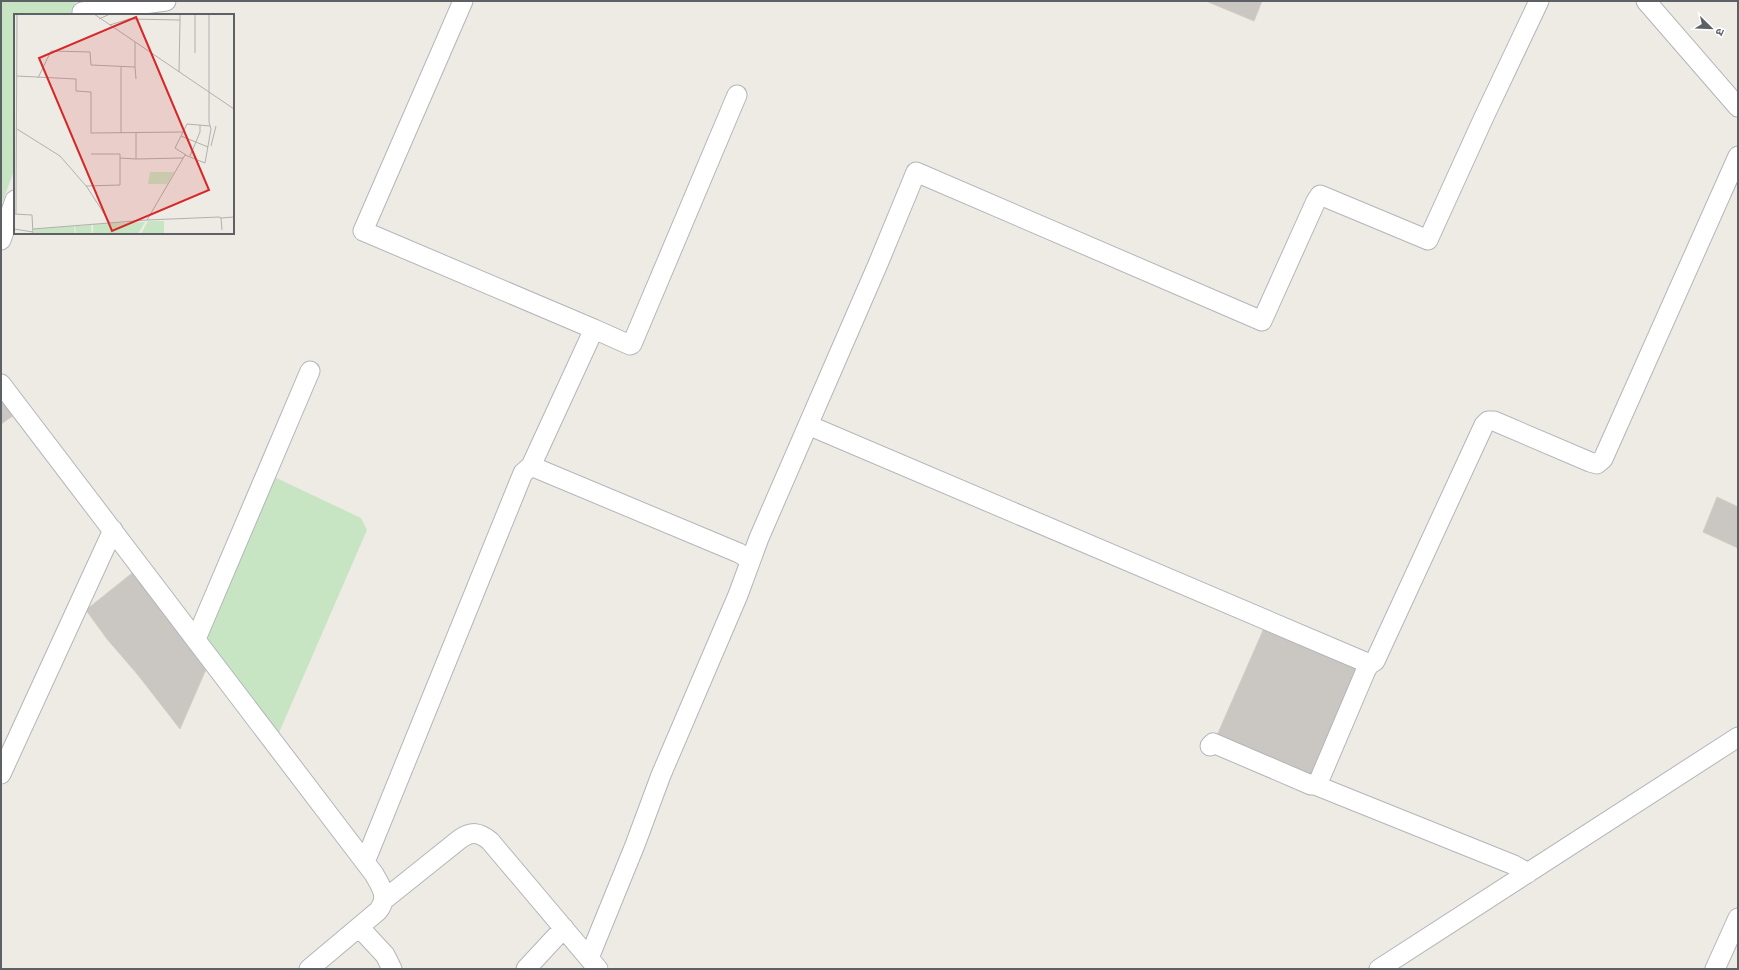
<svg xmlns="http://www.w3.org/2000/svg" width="1739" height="970" viewBox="0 0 1739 970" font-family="Commissioner,'Noto Sans Devanagari',sans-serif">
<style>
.green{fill:#c7e5c3}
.building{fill:#cac6c2;stroke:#d3ccc4}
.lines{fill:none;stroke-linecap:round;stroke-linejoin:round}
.minor-casing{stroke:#b2b6b9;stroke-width:21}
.minor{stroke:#fff;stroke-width:19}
.inset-road{fill:none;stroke:#b0b0ae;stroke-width:1}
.view{fill:#d62828;fill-opacity:0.15;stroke:#d62828;stroke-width:2}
.inset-edge{fill:none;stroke:#5d6165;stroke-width:2}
</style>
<rect width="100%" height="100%" fill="#eeebe5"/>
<path class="green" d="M1,1h75l-5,14h-56v153l-14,38z
M268,474l93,44 6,12 -89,205 -79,-99z"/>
<path class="building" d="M1206,1h56l-8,20z
M1,391l16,22 -16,11z
M1717,497l21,10v41l-35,-16z
M136,570l71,97 -27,62 -42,-54 -31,-36 -21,-29z
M1265,626l98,40 -49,114 -99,-40z"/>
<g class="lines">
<defs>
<path id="minor" d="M463,1l-100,230 231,98
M1646,1l92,106
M82,12l84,-11
M737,95l-105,249 -2,1 -36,-16 -63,137 208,87 11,7
M1,240l14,-40
M1,384l373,490c8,14 15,23 4,37l-69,58
M808,425l557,237 4,3
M196,639l114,-268
M1210,746l3,-3 98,42 7,-2 48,-113 3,-5 6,-4 109,-236 4,-4h6l96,41 7,2 6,-5 135,-303
M1,774l112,-244
M1315,785l199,80 14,8
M365,862l158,-389 8,-7
M385,899l75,-60c12,-8 19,-7 30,2l108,128
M359,927l26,28 7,14
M589,958l46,-113 26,-70 77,-180 21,-57 119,-274 38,-92 346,149 54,-120 4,-6 108,45 56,-123 55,-116
M526,969l38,-41
M1379,969l359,-232
M1715,969l23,-51"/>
</defs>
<use href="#minor" class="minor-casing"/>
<use href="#minor" class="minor"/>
</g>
<g transform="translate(14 14)">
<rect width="220" height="220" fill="#eeebe5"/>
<path d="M136,158h24l-7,12h-19zM134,207h16v13h-23zM131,208l-7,12h-45v-10zM77,211l1,9h-16l-1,-8zM60,212l1,8h-41v-5z" fill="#c7e5c3"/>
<path class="inset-road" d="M80,0l140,95M181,0v39M85,5l11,-5M96,11l19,-6 51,1v-6M121,28v25M165,58l1,-52M3,62l59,3v12l15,1v41l92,-1M24,64l13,-27 39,1 1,13 44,2 1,12M3,115l43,27 27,31 23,36M107,119v-66M167,122l27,11M197,132l5,-20M77,140h29v4l16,1v-26M172,141l-11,-7 12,-24 23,2M176,142l10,-24v-7M122,145l47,-1M72,172l34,-1v-27M0,200l18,1 1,19M2,200l1,-200M207,204l13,-1M133,206l72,-3 2,1 1,12M0,215l19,3M19,215l114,-9 38,-65 20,8 6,-34 -2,-7v-108"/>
<path class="view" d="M122,3l73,173 -97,41 -73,-173z"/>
<rect width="220" height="220" class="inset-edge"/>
</g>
<rect width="1739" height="970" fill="none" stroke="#5d6165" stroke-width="4"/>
<g transform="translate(1711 28) rotate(113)" stroke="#ffffff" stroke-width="3" paint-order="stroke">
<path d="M0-3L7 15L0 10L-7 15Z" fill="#5d6165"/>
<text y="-6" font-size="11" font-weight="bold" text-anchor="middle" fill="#5d6165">उ</text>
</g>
</svg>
